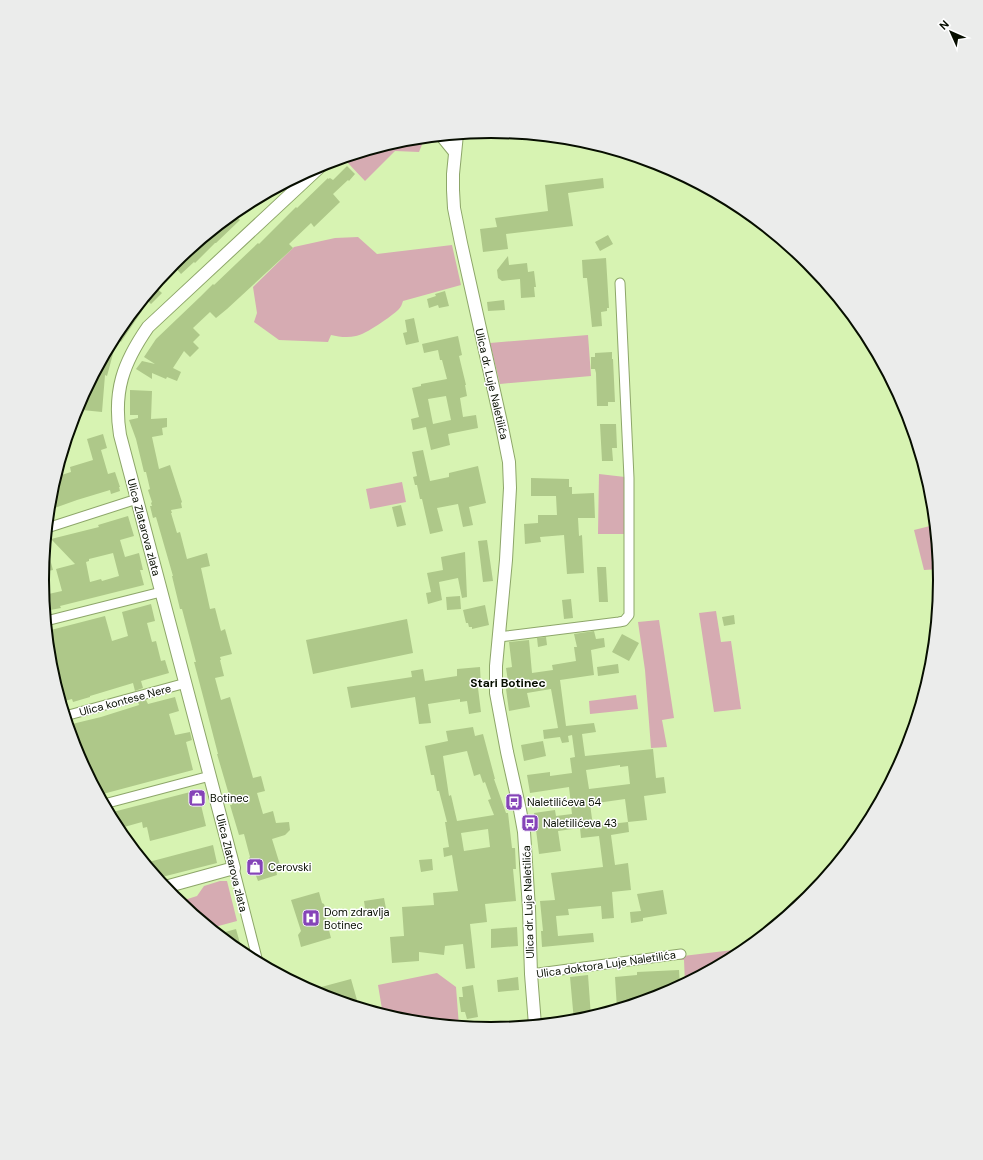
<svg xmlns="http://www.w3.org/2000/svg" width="983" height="1160" viewBox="0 0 983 1160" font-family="'DM Sans',sans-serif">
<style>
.green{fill:#d6abb2}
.building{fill:#aec889;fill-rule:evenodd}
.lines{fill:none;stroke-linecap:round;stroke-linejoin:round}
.street-casing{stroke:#8da669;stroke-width:11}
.secondary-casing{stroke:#8da669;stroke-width:14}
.street{stroke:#fff;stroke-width:9}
.secondary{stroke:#fff;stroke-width:12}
.labels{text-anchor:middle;stroke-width:3;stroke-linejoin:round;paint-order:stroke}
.street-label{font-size:11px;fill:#070e00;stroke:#fff}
.poi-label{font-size:11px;fill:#070e00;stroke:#fff;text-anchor:start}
.neighbourhood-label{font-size:12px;font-weight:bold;fill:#070e00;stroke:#fff}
.rim{fill:none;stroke:#070e00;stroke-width:2}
</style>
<rect width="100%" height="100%" fill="#d7f3b2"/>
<path class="green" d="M425,137l-6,15 -24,-1 -30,30 -18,-19 12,-9 45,-14z
M358,237l19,17 75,-9 9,40 -58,16c-1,3 -2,6 -4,8 -7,7 -34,26 -43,27 -8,2 -17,1 -25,-1l-3,7 -49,-2 -25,-18 3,-9 -4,-26 41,-40 41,-9z
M588,335l3,41 -91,8 -10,-41z
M599,474l26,3v57h-27z
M402,482l4,20 -36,7 -4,-20z
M934,525l2,8 4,36 -16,1 -10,-40z
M716,611l5,31 10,-1 10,68 -27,3 -15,-99z
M659,620l15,98 -12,2 5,27 -16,1 -6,-78 -7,-48z
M636,695l2,14 -48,5 -1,-13z
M220,881h7l10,40 -26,7 -33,-26 19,-6 7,-10z
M750,946l-9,8 -56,30 -1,-24h-6l2,-3 3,-1 50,-6z
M437,973l19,14 3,39 -55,-5 -21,-6 -5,-30z"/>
<path class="building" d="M347,166l8,8 -6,7 -1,-1 -15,14 7,8 -26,25 -3,-4 -22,21 4,4 -66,61 -11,9 -6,-6 -17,16 7,7 -7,7 6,6 -9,9 -6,-6 -11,17 8,4 -4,9 -10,-4 -1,2 -14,-6v6l-16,-10 6,-8 13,3 -11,-7 12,-18 44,-42 13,-13 1,1 44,-42 1,1 37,-37 1,1 31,-30v1l2,-1 3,2z
M603,178l1,10 -36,5 5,33 -67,8 2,15 -25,3 -3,-23 17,-2 -2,-9 53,-7 -3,-26z
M233,213l7,7 -24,23h-1l-20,20 -1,-1 -13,12 -9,-10 2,-2z
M608,235l5,9 -13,7 -5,-9z
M508,256l1,9 18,-2 1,9 6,-1 2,16h-2l1,10 -14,1 -1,-19 -18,2 -4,-3 -1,-8z
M606,258l3,50h-2v3l-6,1 1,14 -10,1 -5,-49h-4l-1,-18z
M154,286l8,7 -11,11 -6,-6z
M445,291l4,15 -10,2 -1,-3 -9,3 -2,-9 9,-3 -1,-2z
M504,300l1,10 -17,1 -1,-9z
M137,307l5,4 -21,31 -7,-5 4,-7z
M414,318l5,24 -13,3 -3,-12 4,-1 -2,-12z
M458,336l4,19 -3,1 7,29h-1l2,11 -7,2 3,19 13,-2 2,13 -30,6 2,11 -19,5 -5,-23 -13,3 -2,-11 8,-2 -7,-29 9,-2v-2l26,-5 -5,-19h-2l-2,-10 -14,3 -2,-9zM446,396l5,24 -18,4 -5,-25z
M114,338l3,1 -10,37 -2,-1 -3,37 -20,-2v-3h-5z
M612,352v7h1l2,43h-7v4h-11l-1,-33 -1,-4h-4v-12h4v-4z
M130,390l22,1 -1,28 16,-1v9l-5,1 1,7 -11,2 7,32 11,-4 12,37 -1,1 1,5 -11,2 1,3h-1l6,20 3,-1 7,27 20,-6 3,13 -9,2 9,41 5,-1 6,23 4,-2 7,25 -12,3 1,3h-1l4,16 -9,2 6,22 9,-3 23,81 8,-2 4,15 -8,2 6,21 10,-3 3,12 13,-1 1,8 -5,5 -13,4 9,29 -5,2 1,5 -19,6 -3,-8h-1l-5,-15 1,-1 -6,-23 -5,1 -9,-30h2l-15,-51h1l-14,-54 -10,-38h2l-14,-53h-2l-8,-33h1l-17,-59 -3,1 -3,-12h2l-1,-3 1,-1 -4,-12 2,-1 -4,-17h-2l-8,-33 -7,-19 9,-2v-3h-8z
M600,424h16l1,24h-5l1,13h-11z
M103,434l4,14 -6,2 7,24 7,-2 5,15h-1l1,4 -9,3 -1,-4 -33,10 -28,10 2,-18 4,-15 16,-5 -1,-5 23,-7 -6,-21z
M423,450l7,31 19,-4v-4l29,-7 8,37 -17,4 4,18 -10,2 -5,-23 -21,4 6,23 -13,3 -8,-35h-2l-3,-14h-2l-2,-8 4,-1 -5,-24z
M531,478l38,1v8h3v7l22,-1 1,25h-17l1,18 3,-1 2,38 -17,1 -3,-39 -24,2 1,5 -16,2 -1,-20 14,-1v-8h19l-1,-19h-25z
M401,505l5,20 -9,2 -5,-20z
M128,516l6,20 -14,4 5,17 14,-4 4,17h-3l4,15 -84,21 1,2 -16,3 -1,-16 18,-4 -6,-22 19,-5 -24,-25 48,-12 -1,-2zM113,553l6,23 -17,5 -1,-2 -11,3 -4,-20 3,-1v-2z
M487,540l6,41 -10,1 -5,-41z
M46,544l7,26 -10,2v-4z
M465,552l2,45 -5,1 -4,-20 -19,4 3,18 -14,4 -2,-11 5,-1 -4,-19 16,-3 -2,-13z
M597,567h9l2,35h-9z
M460,596l1,13 -14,1 -1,-13z
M571,599l2,19 -9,1 -2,-19z
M151,604l4,17 -8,2 5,19 4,-1 5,20 4,-1 4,13 -28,8 2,7 -8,3 -2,-8 -43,13v1l-17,5 -1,-3 -11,3 -10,-35 -4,-36 58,-15 7,25 16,-5 -6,-24z
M485,605l4,20 -17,4v-2h-3l-1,-4h-2l-3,-13z
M734,615l1,9 -11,2 -2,-9z
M407,619l6,34 -100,21 -7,-34z
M594,631l2,8 8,-1 1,9 -14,3 3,25 -34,5 6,46 28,-3 2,9 -14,2 3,22 68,-7 3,29 8,-1 2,16 -22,3 3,24 -19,2 -3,-23 -35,5 3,22 35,-4 1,10 -18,3 4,30 13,-2 3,27 -19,2 2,26 -12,1 -1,-13 -33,3 1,6 -13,1 2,20 35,-3 1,9 -52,5 -1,-16h2l-3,-30 15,-1 -4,-27 52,-6 -4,-31 -18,2 -1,-10 -22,3 3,20 -22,3 -5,-41 21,-3 1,6 16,-2 -3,-27 -39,6 -3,-18 23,-3v4l22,-3 -2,-15 5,-1 -3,-22 -4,1 1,6 -7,1 -2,-6 -16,2 -1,-9 15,-2 -7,-39 -24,4 3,14 -21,4 -3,-22 3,-1 -3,-20 6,-1 -3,-25 20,-2 3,33 21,-3 -1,-5 24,-4 -2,-14h3l-3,-13zM620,765v2l8,-1 2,18 -41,5 -3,-19z
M622,634l17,9 -10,18 -17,-9z
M546,637l1,8 -9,2 -1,-9z
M618,664l1,9 -21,3 -1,-9z
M480,667l1,20 -3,1 3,24 -12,2 -2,-13 -7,1v-3l-32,5 3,19 -12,1 -4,-27 -64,11 -4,-21 65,-10 -1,-6 12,-2 2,12 32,-5v-7z
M175,697l4,14 -10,3 6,21 15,-3 2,8 -6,2 7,28 -94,25 -11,-22 -7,-28 -6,2 -7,-22 33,-8 38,-12 -1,-3 8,-2 2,4z
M473,727l2,9 8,-2 12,45h-1l12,34h2l4,35h3l1,21h-3l3,32 -31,3 2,18 -17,2 5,44 -9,1 -3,-25 -18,2 -1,9 -25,-3v9l-27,2 -2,-26 14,-1 -2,-29 32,-2 -1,-12 25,-2 -6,-36 -8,2 -1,-9 6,-1 -4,-25h2l-8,-31h-2l-3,-16h-3l-6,-29 23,-5 -2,-10zM467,751l7,25 6,-2 3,9 2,-1 6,17 -3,1 6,15 -37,6 -6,-26 -2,1 -6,-40zM488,829l2,18 -26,4 -3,-18z
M543,741l3,15 -22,5 -3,-16z
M198,790l4,15h-1l5,21 -33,9 -23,6 -3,-14 -4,1 -1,-6 -25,7 -8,-16z
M213,845l4,18 -59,15 -13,-15z
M432,859l1,11 -12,2 -2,-12z
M663,890l4,24 -24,4v3l-12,2 -1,-11 11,-1 -4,-17z
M319,892l3,11 2,1 3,9 -2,2 6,23 -30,9 -3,-12 3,-4 -10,-31z
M384,898l3,16 -13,2v-3l-8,2 -2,-14z
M517,927l1,19 -27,2v-19z
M236,929l7,25 -25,-20z
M679,970l1,17 -17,8 -46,14 -2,-32 22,-2v-3z
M588,975l3,42 -17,4 -4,-44z
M518,977l1,13 -21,2 -1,-12z
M351,979l8,28 -40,-12 -9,-5z
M473,985l5,32 -11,2 -2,-7h-4l-2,-15h4l-1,-10z"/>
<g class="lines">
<defs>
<path id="street" d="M47,528l90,-29
M46,621l115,-29
M499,637l120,-15 5,-1 5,-6v-137l-9,-195
M65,716l121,-33
M104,804l106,-28
M234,868l24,94
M531,974l150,-20"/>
<path id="secondary" d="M457,134l-4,40v16l1,18 7,35 41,184 7,35 1,26 -4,72 -10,106v27l11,59 13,58 4,22 5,77 2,65 4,51
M441,135l13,16
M165,887l69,-19 -114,-433c-7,-44 3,-72 28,-108l176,-164"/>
</defs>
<use href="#street" class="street-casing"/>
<use href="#secondary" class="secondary-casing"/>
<use href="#street" class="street"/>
<use href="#secondary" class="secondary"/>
</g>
<defs>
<symbol id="shop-square" viewBox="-11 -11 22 22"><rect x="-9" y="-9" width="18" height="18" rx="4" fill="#8544b8" stroke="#fff"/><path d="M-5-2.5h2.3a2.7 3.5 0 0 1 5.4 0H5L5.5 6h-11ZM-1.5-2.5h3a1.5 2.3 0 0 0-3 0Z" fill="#fff"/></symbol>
<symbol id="bus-square" viewBox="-11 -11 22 22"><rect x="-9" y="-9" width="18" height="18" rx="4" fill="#8544b8" stroke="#fff"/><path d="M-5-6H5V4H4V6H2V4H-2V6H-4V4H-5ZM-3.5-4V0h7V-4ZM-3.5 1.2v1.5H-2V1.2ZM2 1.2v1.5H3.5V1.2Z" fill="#fff"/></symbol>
<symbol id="hospital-square" viewBox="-11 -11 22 22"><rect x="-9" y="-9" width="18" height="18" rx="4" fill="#8544b8" stroke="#fff"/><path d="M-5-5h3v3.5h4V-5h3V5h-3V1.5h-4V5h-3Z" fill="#fff"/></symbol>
</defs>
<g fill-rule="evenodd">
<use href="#shop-square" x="187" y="788" width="20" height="20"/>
<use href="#bus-square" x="504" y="792" width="20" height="20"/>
<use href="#bus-square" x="520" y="813" width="20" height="20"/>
<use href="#shop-square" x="245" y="857" width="20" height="20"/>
<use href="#hospital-square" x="301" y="908" width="20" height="20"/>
</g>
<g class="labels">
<g class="street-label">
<text transform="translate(492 384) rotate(77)" y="4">Ulica dr. Luje Naletilića</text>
<text transform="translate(144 527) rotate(75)" y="4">Ulica Zlatarova zlata</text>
<text transform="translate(125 700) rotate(-15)" y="4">Ulica kontese Nere</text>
<text transform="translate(232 863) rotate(76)" y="4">Ulica Zlatarova zlata</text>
<text transform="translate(528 902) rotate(-92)" y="4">Ulica dr. Luje Naletilića</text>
<text transform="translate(606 964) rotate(-8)" y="4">Ulica doktora Luje Naletilića</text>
</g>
<g class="poi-label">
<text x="210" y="802">Botinec</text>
<text x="527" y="806">Naletilićeva 54</text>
<text x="543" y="827">Naletilićeva 43</text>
<text x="268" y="871">Cerovski</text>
<text x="324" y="916">Dom zdravlja<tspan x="324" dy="13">Botinec</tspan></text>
</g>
<g class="neighbourhood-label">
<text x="508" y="687">Stari Botinec</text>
</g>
</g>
<path d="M0 0H983V1160H0ZM49 580a442 442 0 1 1 884 0a442 442 0 1 1-884 0Z" fill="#ebeceb" fill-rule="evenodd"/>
<path class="rim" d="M49 580a442 442 0 1 1 884 0a442 442 0 1 1-884 0Z"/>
<g transform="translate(951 32) rotate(315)" stroke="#ffffff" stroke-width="3" paint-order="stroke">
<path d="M0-3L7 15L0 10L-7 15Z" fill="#070e00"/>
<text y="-6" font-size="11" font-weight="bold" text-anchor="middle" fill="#070e00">N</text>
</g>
</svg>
